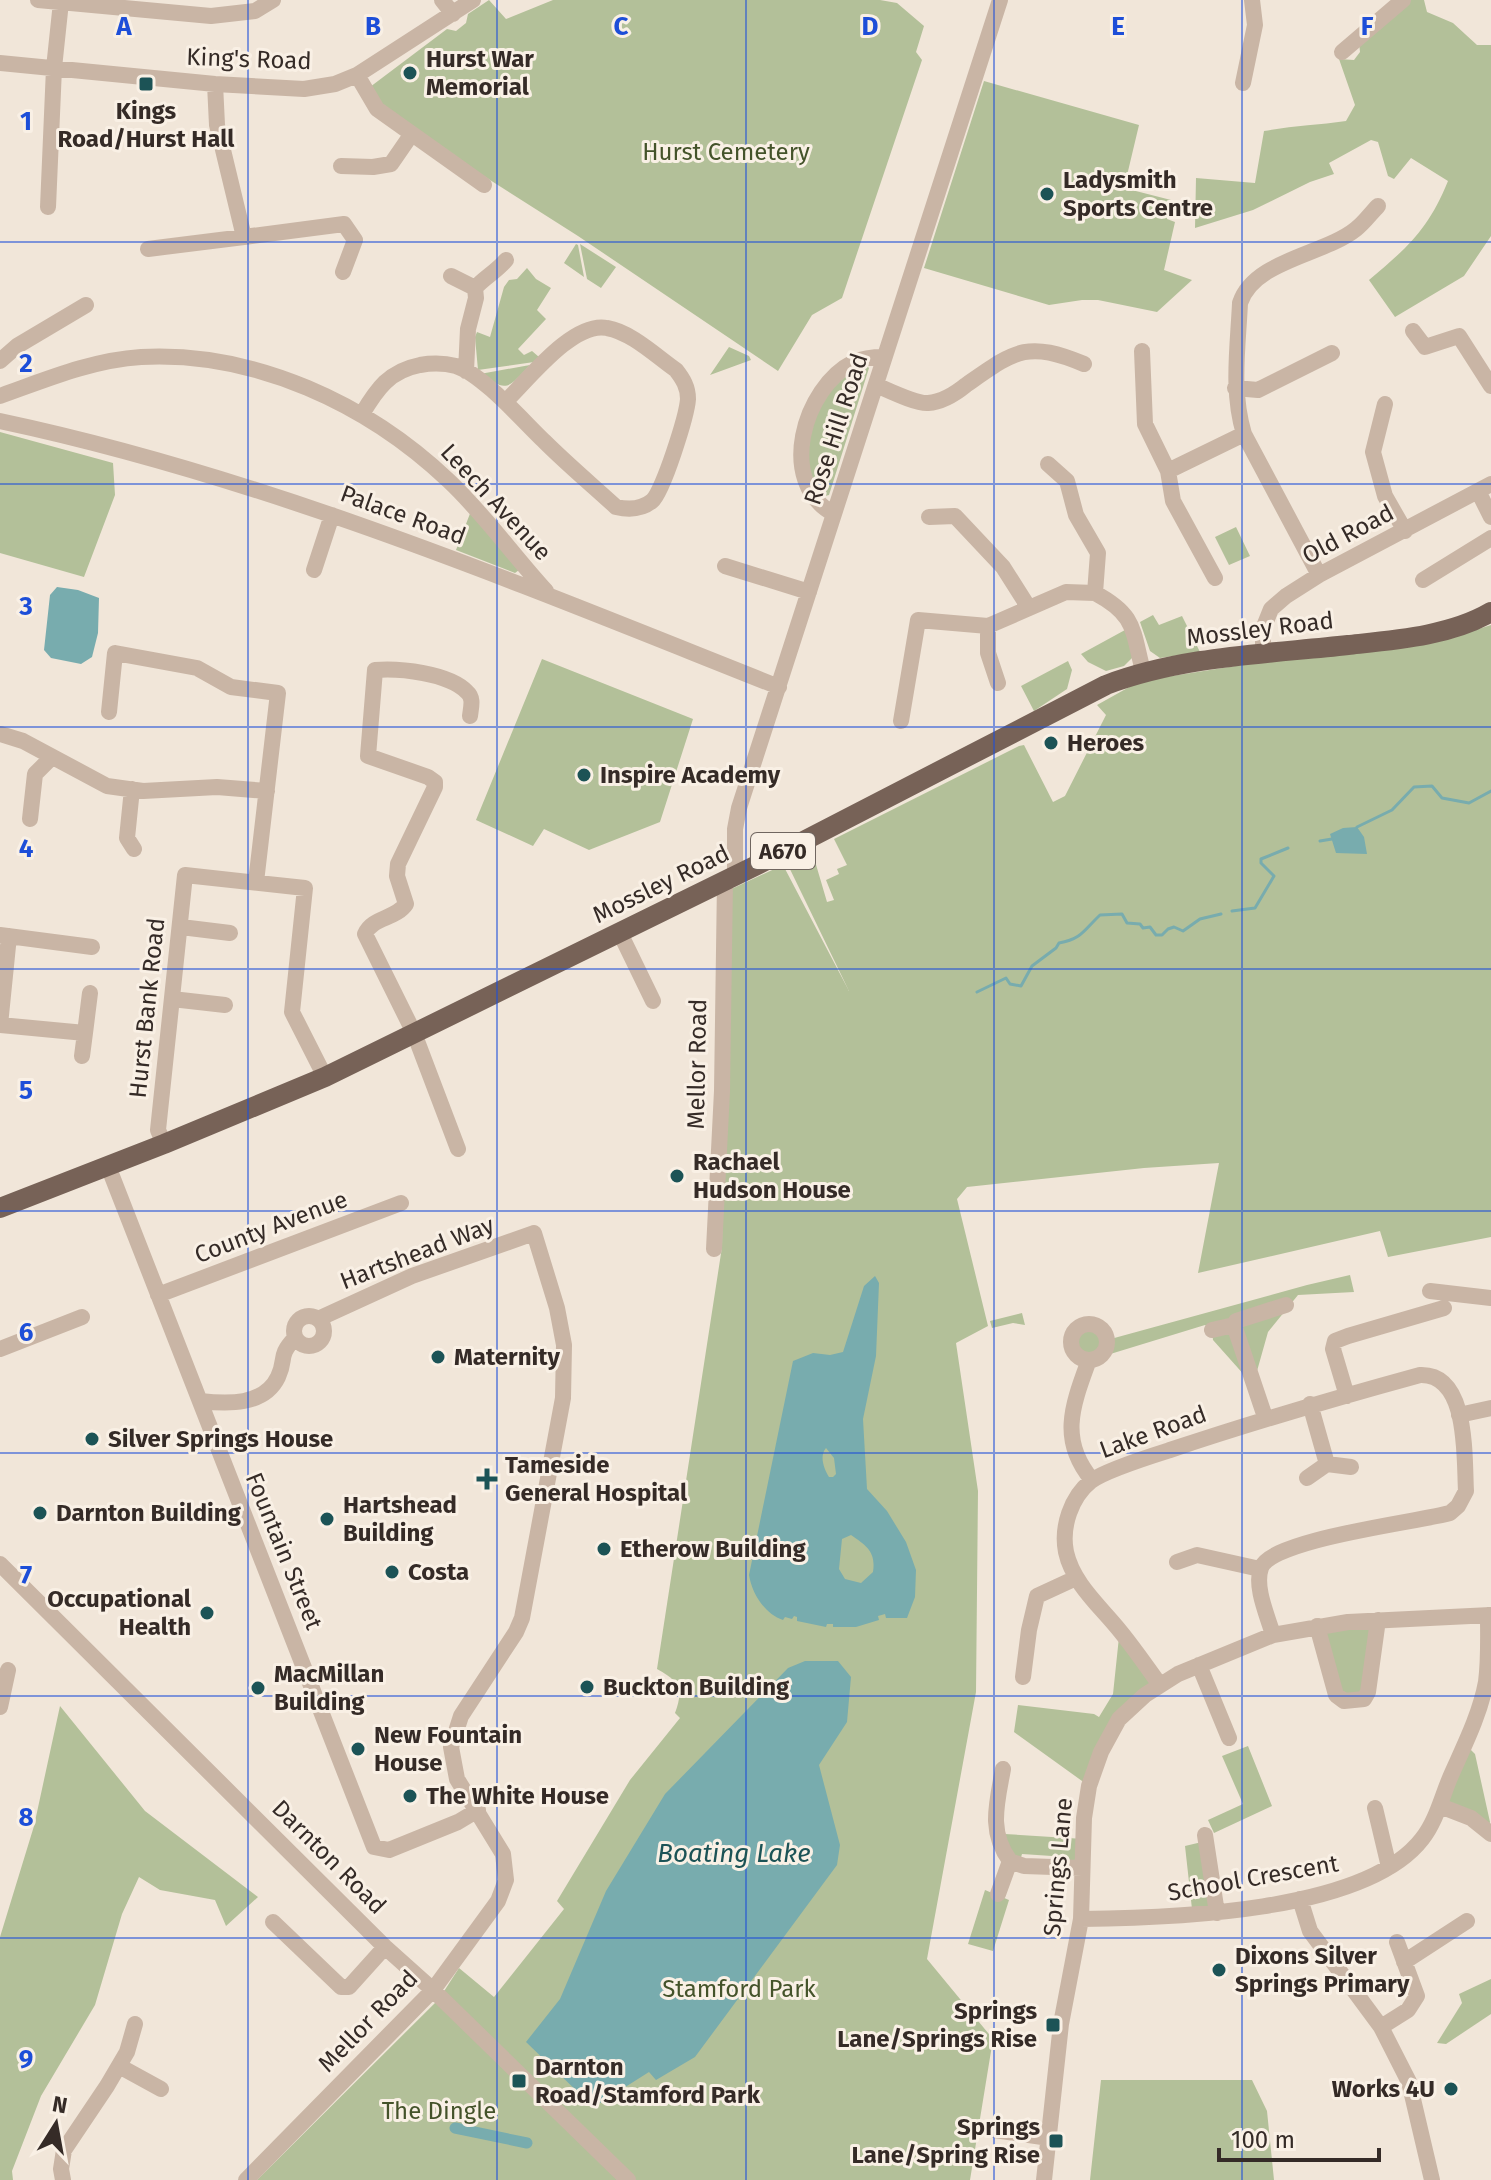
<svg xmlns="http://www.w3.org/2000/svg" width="1491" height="2180" viewBox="0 0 1491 2180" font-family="'Fira Sans',sans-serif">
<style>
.green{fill:#b3c099}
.water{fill:#78acae;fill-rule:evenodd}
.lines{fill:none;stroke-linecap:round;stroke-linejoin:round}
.stream{stroke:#78acae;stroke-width:3}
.canal{stroke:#78acae;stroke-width:11}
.minor{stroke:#c9b5a5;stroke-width:16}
.major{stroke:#776257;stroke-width:20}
.grid{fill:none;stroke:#1d4ed8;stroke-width:2;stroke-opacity:0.55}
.poi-dot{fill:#1c5356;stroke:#f9f0e5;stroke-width:3}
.labels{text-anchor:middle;stroke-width:6;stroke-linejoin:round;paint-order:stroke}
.shield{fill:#f9f0e5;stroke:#706660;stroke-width:2}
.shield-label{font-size:22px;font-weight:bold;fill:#352b27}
.street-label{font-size:24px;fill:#352b27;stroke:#f9f0e5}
.poi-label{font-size:24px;font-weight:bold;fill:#352b27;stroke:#f9f0e5;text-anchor:start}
.park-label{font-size:24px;fill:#44532a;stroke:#f9f0e5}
.water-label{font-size:26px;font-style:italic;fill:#1c5356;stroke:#f9f0e5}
.grid-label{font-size:26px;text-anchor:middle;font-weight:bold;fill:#1d4ed8;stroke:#f9f0e5;stroke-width:6;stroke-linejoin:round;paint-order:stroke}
</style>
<rect width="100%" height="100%" fill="#f1e6d9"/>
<path class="green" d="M489,0l17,19 47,-19h327l17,3 27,23 -8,26 6,8 -80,238 -30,17 -34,56 -200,-135 -193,-123 -15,-26 77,-58 9,2 10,-8 2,-9z
M1408,0h16l3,12 26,11 24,22h14v191l-27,40 -69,41 -26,-37c39,-33 59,-50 79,-99l-37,-23 -17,21 -6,-3 -10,-34 -7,-2 -42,23 5,11 -24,8 -57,28 -58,18 1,-50 59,5 9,-52c27,-5 54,-6 82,-10l9,-16 -16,-46 15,1 6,-8 -1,-10z
M984,81l155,44 -15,63 47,12 -4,19 8,3 -11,48 28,10 -35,32 -59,-12h-16l-33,5 -125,-37z
M576,244l2,1 6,32 -20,-14z
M580,244l36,23 -15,21 -14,-9z
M527,268l9,11 15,9 -14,22 9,9 -28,30 6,6 8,-4 7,6 -5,5 -56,8 -3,-33 2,-5 13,5 14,-50 5,-7 8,-1z
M729,347l20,9 2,4 -41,15z
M530,365c-22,23 -22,28 -50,9z
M857,365h9l3,3 -40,127 -8,2 -14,-32 5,-46 15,-25z
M0,432l113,31 2,32 -31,82 -84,-24z
M471,511l48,59 -4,3 -59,-23z
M1236,527l14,29 -21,9 -14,-28z
M1153,615l6,10 23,-9 18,36 -40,6 -10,-7 -10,-29z
M1491,625v612l-103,20 -8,-26 -182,42 21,-110 -75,5 -177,19 -10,12 31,127 -32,17 22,148 -2,201 -49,267 66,80 -23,141h-713l182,-181 20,-31 35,29 70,-88 -7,-8 73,-121 50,-62 -5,-5c9,-24 4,-32 -18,-44l65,-422 3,-355 58,-27 66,126 -62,-128 25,-12 15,51 7,-2 -8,-20 13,-6 -2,-5 10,-4 -13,-26 185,-93 5,-1 29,57 12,-6 41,-81 -9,-10 43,-24 153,-24 148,-16z
M1125,630l7,15v13l-8,8 -18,5 -18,-9 -7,-8z
M542,659l151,60 -33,103 -71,28 -45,-21 -11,17 -57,-26z
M1068,661l4,9 -5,19 -33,22 -13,-25z
M1350,1275l4,17 -56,3 -30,37 -11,39 -11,6 -33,-37 -1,-10 -7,-5 -111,34 -15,-2 -7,-10 1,-11 10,-10 15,1 9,13 200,-55z
M1022,1313l3,12 -12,-2 -21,5 -2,-7z
M1378,1620l-10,72 -24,9 -27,-75z
M1119,1637l41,48 -27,21 -44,80 -75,-54 4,-27 76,9 5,3 14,-23z
M60,1706l85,105 113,86 -32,29 -11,-26 -55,-10 -21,-13 -17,37 -27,91 -54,91 -29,75 1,9h-13v-243l34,-111z
M1465,1744l10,10 15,68 -3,9 -47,-25z
M1248,1746l24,60 -58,27 -6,-13 35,-16 -21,-48z
M1005,1834l79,5 -2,29h-26l-4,-12 -30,-2 -3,10 -9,-3z
M1206,1841l11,72 -25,-4 -7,-63z
M985,1890l24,10 -16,51 -25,-7z
M1491,1979v35l-45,30 -9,-1 25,-40 -3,-9z
M1101,2080h151l15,31 7,69h-184z"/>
<path class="water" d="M57,587l21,3 21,8 -1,35 -6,24 -11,7 -30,-6 -7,-8 6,-55z
M1357,827l7,10 3,17 -31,-1 -6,-19 13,-6z
M875,1276l4,7 -3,73 -13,63 4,70 20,22 19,31 10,28 -1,27 -8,21h-21l-1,-4 -7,2 1,4 -23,7h-23v-3h-6l-1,3 -29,-6v-4l-3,-1 -2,3 -7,-2 -2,3c-18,-6 -31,-26 -34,-45l44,-214 20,-8 17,2 13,-3 21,-66zM826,1448l8,10 2,16 -3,3h-4c-5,-8 -10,-21 -3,-29zM851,1535c16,11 25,17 22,37l-12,11 -16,-4 -6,-10 3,-30z
M805,1661h33l13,16 -4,45 -28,43 21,80 -3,20 -142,192 -39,23 -7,-8 -49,31 -17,-6 -57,-55 34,-43 46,-108 59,-97 123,-126z"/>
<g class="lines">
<path class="stream" d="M1357,827l35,-17 22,-23 18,-1 10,12 27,5 22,-12
M1320,841l12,-2
M1232,911l23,-3 19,-32 -13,-13v-4l27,-11
M977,992l29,-14 4,6 11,2 11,-20 24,-18 3,-5c23,-4 25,-13 41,-28l22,-1 5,9 13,1 3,4 7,-1 6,8h6l6,-6 6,-2 9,4 17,-12 21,-5
M589,2103l6,-3"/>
<path class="canal" d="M455,2128l72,15"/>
<path class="minor" d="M38,0l173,16 44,-5 18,-11
M442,0l11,14
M1342,52l61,-52
M0,63l215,21 89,5 31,-5 22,-9 116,-75
M357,75l20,34 107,76
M1243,83l12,-58 -3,-25
M341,166l32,1 18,-3 20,-29
M48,207l6,-139 7,-66
M244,237l100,-13 11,16 -12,32
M148,249l96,-12 -27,-112 -2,-41
M451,276l24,12
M1413,331l12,16 34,-11 32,50
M1142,351l3,73 23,47
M0,361l17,-15 69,-41
M466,371l2,-42 8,-31 -1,-10c10,-11 22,-17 31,-28
M876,385c12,5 40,19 52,18 15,-1 27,-9 38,-18 49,-34 60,-45 118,-21
M1235,388l23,2 74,-37
M0,396c45,-16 92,-36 141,-39 114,-6 227,47 308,124 36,34 64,74 97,110
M1385,404l-12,48 12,44 20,35
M362,414c15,-25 27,-43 58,-49 12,-2 24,-2 36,1 26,8 67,55 88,75 23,23 48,44 72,66 13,3 25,3 36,-6 11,-9 35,-86 36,-102 0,-12 -5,-20 -12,-29 -20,-14 -45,-38 -69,-42 -34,-7 -79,52 -102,74
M0,421c269,57 524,165 779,266
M1048,464l19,17 9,34 22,38 -3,40c41,22 37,36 48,78
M1478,491l13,26
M834,514c-58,-31 -31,-127 20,-152 9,-4 20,-5 30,-5
M929,517l26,-1 48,51 26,41
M725,566l84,26
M314,570l18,-55
M1319,575l-75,-141c-13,-43 -6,-87 -4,-131 14,-43 84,-48 116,-74 8,-6 15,-16 22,-23
M1215,578l-42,-77 -5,-30 76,-37
M1423,580l68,-42
M1263,654v-25l8,-20 15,-13 33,-21 172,-91
M998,683l-10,-30v-27l78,-34 29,1
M109,712l6,-59 82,15 34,19 47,6 -22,189
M901,721l17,-101 70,6
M0,734l23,7 84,45 36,5 74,-4 50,4
M132,789l-5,49 7,11
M30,819l5,-45 17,-17
M735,876v-47l4,-21 261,-808
M181,927l49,6
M620,933l33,68
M0,935l92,12
M172,999l53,6
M0,1025l85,8 5,-40
M0,1025l9,-89
M82,1056l3,-23
M164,1144l-6,-14 27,-255 120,13 -13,124 33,65
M458,1149l-44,-116 -49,-99c7,-17 31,-15 41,-30l-9,-28 1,-12 37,-77v-5l-7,-5 -60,-21 7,-86c24,-2 74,3 92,22 7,6 4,15 3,24
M108,1166l266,681 15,3 69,-28 20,-12
M714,1249l8,-158 3,-210
M1430,1291l61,7
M158,1295l243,-92
M294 1331a15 15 0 1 1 30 0a15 15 0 1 1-30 0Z
M1071 1342a18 18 0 1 1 36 0a18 18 0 1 1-36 0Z
M1212,1330l22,-5
M0,1349l82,-32
M1089,1360c-16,44 -31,79 3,120
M1347,1396l-14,-47 2,-8 13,-5 96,-28
M200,1401c27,3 64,5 78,-24 9,-19 -1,-20 17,-39
M1310,1404l17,60
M1459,1415l32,-7
M1265,1417l-31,-92 2,-4 50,-16
M1307,1478l20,-14 24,3
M1177,1562l20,-7 63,14
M0,1564l385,383 48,43 195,190
M1317,1626l19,69 8,6 20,-2 4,-7 10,-72
M1199,1665l30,73
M1023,1677l6,-47 8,-34 39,-18
M1160,1685c-13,-18 -26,-37 -40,-54 -19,-24 -47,-47 -54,-79 -5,-25 5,-55 25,-71 15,-11 60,-25 79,-31 83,-28 166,-52 250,-75 49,-2 44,83 46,116l-8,15 -8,7c-32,9 -179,26 -189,55 -7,19 7,49 12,67
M0,1707l8,-37
M1003,1769c-6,34 -15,62 7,92
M1440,1806l31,12 20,16
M1375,1808l14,59
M1205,1835l12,78
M998,1894l12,-33 14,5 58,2
M1300,1899l10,32 71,96 28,55 23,98
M1081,1919c88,-1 284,-6 341,-80 15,-19 20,-44 30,-66 13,-29 28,-59 34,-91 3,-22 2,-45 2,-67
M273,1922l68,65h8l36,-40
M1404,1962l63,-41
M1381,2027l27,-17 9,-14 -20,-54
M119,2066l42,23
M987,2129l62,9
M63,2180l-2,-11 3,-19 43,-64 20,-34 8,-28
M246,2180l187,-190 65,-89 8,-21 -3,-26 -46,-75 -6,-32 10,-31 55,-84 6,-14 41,-220 1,-53 -7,-37 -23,-75 -122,43 -94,43
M1044,2180l17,-156 20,-105 3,-101 5,-32 12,-34 18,-33 26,-24 33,-21 95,-39 75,-13 143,-7"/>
<path class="major" d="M0,1208l164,-64 161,-67 434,-213 347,-179c76,-29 162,-31 242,-40 47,-5 102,-9 143,-33"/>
</g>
<path class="grid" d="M248,0v2180M497,0v2180M746,0v2180M994,0v2180M1242,0v2180M0,242h1491M0,484h1491M0,727h1491M0,969h1491M0,1211h1491M0,1453h1491M0,1696h1491M0,1938h1491"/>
<g class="poi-dot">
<circle cx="410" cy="73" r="8"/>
<rect x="138" y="76" width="16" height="16" rx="4"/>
<circle cx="1047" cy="194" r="8"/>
<circle cx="1051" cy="743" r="8"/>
<circle cx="584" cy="775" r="8"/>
<circle cx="677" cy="1176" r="8"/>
<circle cx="438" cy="1357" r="8"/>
<circle cx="92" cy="1439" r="8"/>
<path d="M483 1467h8v8h8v8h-8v8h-8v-8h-8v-8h8z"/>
<circle cx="40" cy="1513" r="8"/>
<circle cx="327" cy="1519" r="8"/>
<circle cx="604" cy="1549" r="8"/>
<circle cx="392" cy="1572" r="8"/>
<circle cx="207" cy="1613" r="8"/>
<circle cx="587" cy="1687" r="8"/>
<circle cx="258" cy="1688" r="8"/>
<circle cx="358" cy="1749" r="8"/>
<circle cx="410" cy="1796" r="8"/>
<circle cx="1219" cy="1970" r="8"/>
<rect x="1045" y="2017" width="16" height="16" rx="4"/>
<rect x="511" y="2073" width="16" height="16" rx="4"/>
<circle cx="1451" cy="2089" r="8"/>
<rect x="1048" y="2133" width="16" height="16" rx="4"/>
</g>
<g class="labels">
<rect class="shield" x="751" y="833" width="64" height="36" rx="6"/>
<g class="shield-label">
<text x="783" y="859">A670</text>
</g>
<g class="street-label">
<text transform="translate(249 59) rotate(2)" y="8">King's Road</text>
<text transform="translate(836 429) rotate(-72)" y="8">Rose Hill Road</text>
<text transform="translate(496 502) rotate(47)" y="8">Leech Avenue</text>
<text transform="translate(403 515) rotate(20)" y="8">Palace Road</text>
<text transform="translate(1348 534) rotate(-28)" y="8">Old Road</text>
<text transform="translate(1260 629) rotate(-7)" y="8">Mossley Road</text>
<text transform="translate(661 884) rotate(-26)" y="8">Mossley Road</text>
<text transform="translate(147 1008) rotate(-84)" y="8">Hurst Bank Road</text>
<text transform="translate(697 1064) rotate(-89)" y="8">Mellor Road</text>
<text transform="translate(271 1227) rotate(-21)" y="8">County Avenue</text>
<text transform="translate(417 1253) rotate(-21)" y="8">Hartshead Way</text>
<text transform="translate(1153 1432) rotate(-20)" y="8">Lake Road</text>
<text transform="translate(284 1551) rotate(68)" y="8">Fountain Street</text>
<text transform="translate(329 1857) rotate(45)" y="8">Darnton Road</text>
<text transform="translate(1058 1867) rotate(-85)" y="8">Springs Lane</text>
<text transform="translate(1253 1878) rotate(-10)" y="8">School Crescent</text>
<text transform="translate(368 2021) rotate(-46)" y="8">Mellor Road</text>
</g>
<g class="poi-label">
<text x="426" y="67">Hurst War<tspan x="426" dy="28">Memorial</tspan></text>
<text x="146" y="119" text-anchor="middle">Kings<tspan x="146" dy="28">Road/Hurst Hall</tspan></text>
<text x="1063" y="188">Ladysmith<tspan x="1063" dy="28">Sports Centre</tspan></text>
<text x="1067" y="751">Heroes</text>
<text x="600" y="783">Inspire Academy</text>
<text x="693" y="1170">Rachael<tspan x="693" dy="28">Hudson House</tspan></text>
<text x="454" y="1365">Maternity</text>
<text x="108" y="1447">Silver Springs House</text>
<text x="505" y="1473">Tameside<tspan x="505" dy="28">General Hospital</tspan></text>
<text x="343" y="1513">Hartshead<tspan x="343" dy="28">Building</tspan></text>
<text x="56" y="1521">Darnton Building</text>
<text x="620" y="1557">Etherow Building</text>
<text x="408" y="1580">Costa</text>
<text x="191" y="1607" text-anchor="end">Occupational<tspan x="191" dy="28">Health</tspan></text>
<text x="274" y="1682">MacMillan<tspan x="274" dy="28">Building</tspan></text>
<text x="603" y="1695">Buckton Building</text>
<text x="374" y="1743">New Fountain<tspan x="374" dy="28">House</tspan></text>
<text x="426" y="1804">The White House</text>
<text x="1235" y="1964">Dixons Silver<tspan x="1235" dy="28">Springs Primary</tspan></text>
<text x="1037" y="2019" text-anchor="end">Springs<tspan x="1037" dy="28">Lane/Springs Rise</tspan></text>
<text x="535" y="2075">Darnton<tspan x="535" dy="28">Road/Stamford Park</tspan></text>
<text x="1435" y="2097" text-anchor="end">Works 4U</text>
<text x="1040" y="2135" text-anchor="end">Springs<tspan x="1040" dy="28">Lane/Spring Rise</tspan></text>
</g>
<g class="park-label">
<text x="726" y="160">Hurst Cemetery</text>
<text x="739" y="1997">Stamford Park</text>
<text x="439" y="2119">The Dingle</text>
</g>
<g class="water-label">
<text x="734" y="1862">Boating Lake</text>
</g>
</g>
<g class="grid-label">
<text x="124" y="35">A</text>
<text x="373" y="35">B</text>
<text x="621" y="35">C</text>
<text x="870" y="35">D</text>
<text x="1118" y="35">E</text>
<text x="1367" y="35">F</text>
<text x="26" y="130">1</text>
<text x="26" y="372">2</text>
<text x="26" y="615">3</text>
<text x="26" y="857">4</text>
<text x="26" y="1099">5</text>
<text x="26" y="1341">6</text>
<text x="26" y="1584">7</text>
<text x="26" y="1826">8</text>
<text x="26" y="2068">9</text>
</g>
<g transform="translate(56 2124) rotate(11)" stroke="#f9f0e5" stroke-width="6" paint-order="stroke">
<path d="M0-6L14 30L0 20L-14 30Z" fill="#352b27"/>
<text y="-12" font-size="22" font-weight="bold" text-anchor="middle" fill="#352b27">N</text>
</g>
<path d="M1219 2148v12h160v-12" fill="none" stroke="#352b27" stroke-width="4"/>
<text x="1231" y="2148" font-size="24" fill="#352b27" stroke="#f9f0e5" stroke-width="6" paint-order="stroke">100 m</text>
</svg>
